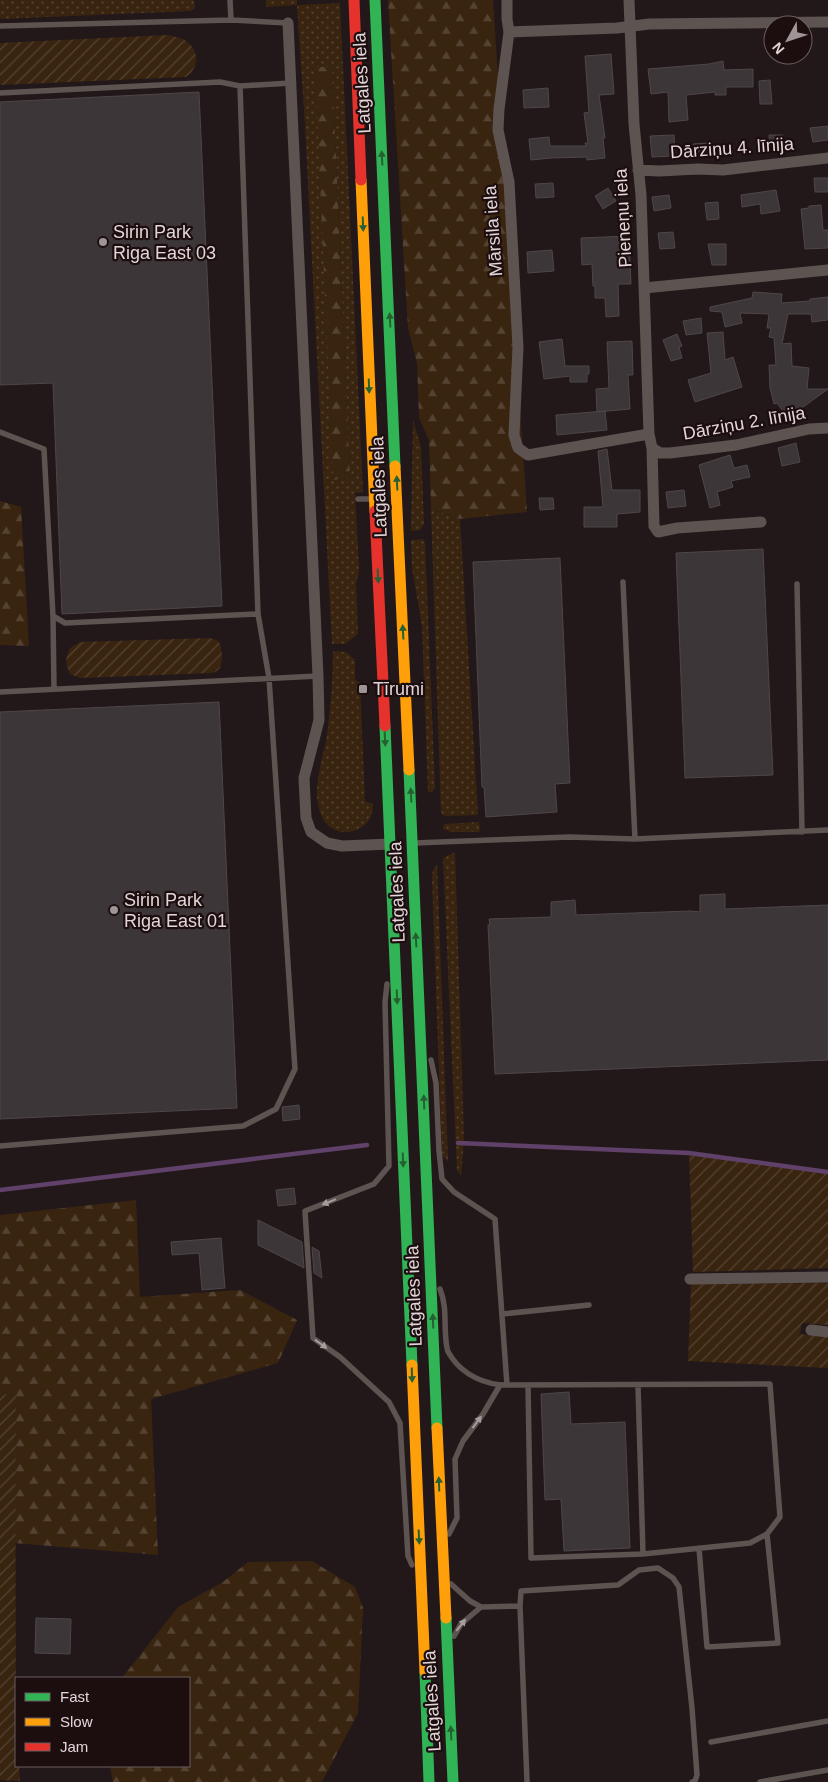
<svg xmlns="http://www.w3.org/2000/svg" width="828" height="1782" viewBox="0 0 828 1782" font-family="Arial,sans-serif">
<style>
.grass{fill:url(#grass-dots);fill-rule:evenodd}
.forest{fill:url(#forest-firs)}
.garden{fill:url(#garden-furrows)}
.lines{fill:none;stroke-linecap:round;stroke-linejoin:round}
.stream{stroke:#60416a;stroke-width:4.5}
.building{fill:#3d3638;stroke:#4e4648}
.lane{stroke:#5d5452;stroke-width:5.5}
.street{stroke:#5d5452;stroke-width:11}
.fast{stroke:#30b455;stroke-width:11}
.slow{stroke:#ff9f0a;stroke-width:11}
.jam{stroke:#e5322d;stroke-width:11}
.oneway{fill:#266032}
.oneway2{fill:#a69c9c}
.poi-dot{fill:#9f9496;stroke:#1c0d0f;stroke-width:2}
.labels{text-anchor:middle;stroke-width:4.5;stroke-linejoin:round;paint-order:stroke}
.street-label{font-size:18px;fill:#e2d6d8;stroke:#1c0d0f}
.poi-label{font-size:18px;fill:#e2d6d8;stroke:#1c0d0f;text-anchor:start}
</style>
<defs>
<pattern id="grass-dots" width="8" height="8" patternUnits="userSpaceOnUse" patternTransform="scale(1.25)"><rect width="8" height="8" fill="#392410"/><path d="M2 2h.1M6 6h.1" fill="none" stroke="#554332" stroke-width="1.8" stroke-linecap="round"/></pattern>
<pattern id="forest-firs" width="22" height="20" patternUnits="userSpaceOnUse" patternTransform="scale(1.25)"><rect width="22" height="20" fill="#392410"/><path d="M5 1l3.5 6h-7zM16 11l3.5 6h-7z" fill="#554332"/></pattern>
<pattern id="garden-furrows" width="10" height="10" patternUnits="userSpaceOnUse" patternTransform="scale(1.25)"><rect width="10" height="10" fill="#392410"/><path d="M-1 1l2-2M0 10L10 0M9 11l2-2" fill="none" stroke="#554332"/></pattern>
</defs>
<rect width="100%" height="100%" fill="#22181a"/>
<path class="grass" d="M0,0h194l1,8 -4,3 -191,8z
M266,0h31v5l43,-2 23,489 -8,1 4,78 -3,13 2,50 -13,10h-13l-27,-519 -8,-120 -31,2zM332,67l18,411 -17,2z
M413,420l8,27 3,77 -4,6 -9,1z
M431,509l29,10 18,296 -31,1 -4,-1 -2,-3z
M423,539l2,4 10,245 -3,4h-4l-6,-166 -10,-58 -1,-28z
M333,651l13,1 9,8v20l5,2 5,119 8,3c1,31 -41,39 -52,11 -11,-29 4,-59 7,-87 3,-25 5,-51 5,-77z
M479,822l1,10h-29l-8,-3v-3l2,-2z
M455,852l9,287 -3,37 -4,-6 -14,-312z
M437,864l11,298 -6,-7 -10,-278 1,-7z"/>
<path class="forest" d="M388,0h105l34,512 -67,7 -29,-10 -2,-69 -10,-22 -2,-55 -9,-35z
M315,67h17l18,411 -17,2z
M0,501l21,6 8,139 -29,-1z
M136,1200l4,97 100,-7 57,30 -19,43 -127,36 7,156 -144,-12 2,-148 -16,-1v-179z
M312,1561l43,26 8,21 -5,105 -36,69h-209l-3,-16h79v-88h-67l56,-71 45,-25 25,-20z"/>
<path class="garden" d="M167,35c5,1 11,2 16,4 16,9 18,28 3,38l-186,8v-42z
M210,638c2,1 6,2 8,3 5,5 5,23 1,28 -3,3 -4,3 -8,4l-131,5 -10,-4 -3,-7 -1,-8 4,-11 10,-6z
M689,1153l139,19v96l-135,4z
M828,1283v42l-26,-2 -2,11 28,3v31l-140,-7 3,-77z
M0,1394l16,1c-1,124 0,248 0,371h3l1,15 -20,-1z"/>
<g class="lines">
<path class="stream" d="M458,1143l231,10 139,19
M0,1190l367,-45"/>
</g>
<path class="building" d="M611,54l3,40 -15,1 6,43h-2l2,20 -18,2v-3l-36,1 -20,2 -2,-21 20,-2 1,9h36l-1,-3h3l-4,-30 5,-1 -4,-56z
M723,61l1,9 29,-1v18h-27v8h-11v-3l-29,3 2,25 -19,2 -1,-30 -17,2 -3,-25 61,-5z
M770,80l2,24h-12l-1,-23z
M548,88l1,19 -25,1 -1,-18z
M199,92l23,514 -160,8 -9,-231 -53,2v-283z
M828,126v14l-15,2 -3,-14z
M674,135l1,21 -23,1 -2,-21z
M769,135h14v12l-13,1z
M708,143l1,13 -15,1 -1,-13z
M814,178h14v14h-13z
M553,183l1,14 -18,1 -1,-14z
M608,188l8,13 -13,8 -8,-13z
M776,190l4,21 -19,3 -1,-10 -18,3 -1,-12z
M669,195l2,13 -17,3 -2,-14z
M718,202l1,17 -12,1 -2,-17z
M821,205l2,25h5v18l-23,1 -4,-40 8,-1v-2z
M673,232l2,16 -15,1 -2,-16z
M629,236l2,48h-13l1,32 -13,1 -1,-19h-10v-12h-2l-1,-22 -10,1 -1,-27z
M708,244h18v21h-14z
M552,250l2,21 -26,2 -1,-21z
M753,292l29,2 -1,9 29,-2v-2l18,-2v23l-16,2 -1,-8h-23l-6,30 9,-1 1,23 17,2 -2,21h21l-40,29 -11,-15 -3,1 -4,-16 -1,-23h7l-2,-27 -5,-1 2,-9h-4l2,-14 -29,-1 2,10 -17,4 -3,-15 -12,-1v-4l42,-9z
M701,318l1,15 -16,2 -3,-14z
M723,332l2,28 8,-3 9,30 -47,15 -7,-22 23,-7 -4,-40z
M677,334l5,12 -3,1 3,11 -11,3 -8,-21z
M562,339l3,27h24v8h-2v8h-17v-6l-26,3 -5,-37z
M632,341l1,34h-5l2,34 -33,3 -1,-23 13,-1 -2,-46z
M605,411l2,19 -50,5 -1,-20z
M796,443l4,19 -18,4 -4,-18z
M607,449l5,41h28v22l-23,2v13h-33v-20h19l-5,-56z
M730,455l4,13 13,-3 3,12 -19,4 2,6 -16,5 3,13 -10,3 -11,-43z
M684,490l2,16 -18,2 -2,-16z
M539,498h14l1,11 -14,1z
M763,549l10,226 -88,3 -9,-225z
M560,558l10,225 -15,1 2,28 -71,5 -2,-30h-2l-9,-225z
M219,702l18,406 -237,11v-407z
M725,894v15l103,-4v155l-333,14 -7,-149h2l-1,-6 62,-2v-15l24,-2 1,15 115,-4 9,1v-17z
M299,1105l1,14 -17,2 -1,-14z
M294,1188l2,16 -18,2 -2,-16z
M258,1220l44,22 2,26 -46,-23z
M221,1238l4,50 -23,2 -3,-37 -27,2 -1,-13z
M312,1247l7,4 3,27 -8,-5z
M569,1392l2,32 54,-2 5,126 -66,3 -3,-52 -16,1 -4,-106z
M36,1618l35,1 -1,35 -35,-1z"/>
<g class="lines">
<path class="lane" d="M230,0l1,20
M0,26l231,-6 57,3
M0,93l220,-11 20,4 51,-3
M0,432l44,17 9,167 12,7 193,-9 -18,-528
M358,499h11
M623,582l12,257
M797,584l5,248
M53,616l1,73
M0,692l318,-16
M415,843l154,-6 66,2 193,-9
M387,984l-2,18 4,164 -15,18 -69,27 8,127 27,19 49,45 11,21 8,133 4,9
M431,1060l5,23 3,68 3,28 12,13 41,27 12,166
M0,1146l243,-20 33,-17 19,-40 -26,-391 -11,-64
M440,1289c8,20 3,38 7,59 0,4 3,6 5,10 12,17 33,27 55,27l263,-1 10,133 -13,17 -17,9 -107,11 -112,4 -3,-173
M502,1314l87,-9
M638,1385l5,169
M449,1534l8,-16 -2,-59 8,-18 20,-27 17,-29
M699,1548l8,99 71,-4 -11,-109
M451,1584l19,17 11,6 39,-1 7,176
M520,1606l1,-15 97,-6 21,-15 19,-2 15,10 6,9 13,121 5,67 -2,6 -3,1
M454,1636l7,-12 20,-17
M711,1742l117,-21
M760,1782l68,-12"/>
<path class="street" d="M507,0v19l2,13 -10,77 -1,21 11,52 9,165 -4,88 4,13 10,7 121,-21
M629,0l5,124 7,71 8,239 3,14 8,5h10l66,-8 73,-16 19,-1
M288,23l30,653 1,44 -15,58 2,40 5,14 16,11 15,3 49,-2
M509,32l108,-4 32,-4 179,-2
M638,170l21,1 39,-2 25,1 105,-12
M644,288l184,-18
M652,448l2,78 4,6 19,-4 84,-6
M690,1279l138,-2
M811,1330l17,2"/>
<path class="fast" d="M375,0l20,466
M385,726l27,639
M409,770l28,658
M446,1618l7,164
M425,1672l4,110"/>
<path class="slow" d="M361,180l14,331
M395,466l14,304
M412,1365l13,307
M437,1428l9,190"/>
<path class="jam" d="M354,0l7,180
M375,511l10,215"/>
</g>
<defs><path id="oneway-solid" d="M-6-.8H1V-3.2L6.5 0L1 3.2V.8H-6Z" transform="scale(1.25)"/></defs>
<g class="oneway">
<use href="#oneway-solid" transform="translate(382 158) rotate(-93)"/>
<use href="#oneway-solid" transform="translate(363 224) rotate(88)"/>
<use href="#oneway-solid" transform="translate(390 320) rotate(-93)"/>
<use href="#oneway-solid" transform="translate(369 386) rotate(88)"/>
<use href="#oneway-solid" transform="translate(397 483) rotate(-93)"/>
<use href="#oneway-solid" transform="translate(378 576) rotate(87)"/>
<use href="#oneway-solid" transform="translate(403 632) rotate(-93)"/>
<use href="#oneway-solid" transform="translate(385 739) rotate(87)"/>
<use href="#oneway-solid" transform="translate(411 795) rotate(-93)"/>
<use href="#oneway-solid" transform="translate(416 940) rotate(-93)"/>
<use href="#oneway-solid" transform="translate(397 997) rotate(88)"/>
<use href="#oneway-solid" transform="translate(424 1102) rotate(-92)"/>
<use href="#oneway-solid" transform="translate(403 1160) rotate(88)"/>
<use href="#oneway-solid" transform="translate(433 1321) rotate(-92)"/>
<use href="#oneway-solid" transform="translate(412 1375) rotate(88)"/>
<use href="#oneway-solid" transform="translate(439 1484) rotate(-92)"/>
<use href="#oneway-solid" transform="translate(419 1537) rotate(87)"/>
<use href="#oneway-solid" transform="translate(451 1733) rotate(-93)"/>
</g>
<g class="oneway2">
<use href="#oneway-solid" transform="translate(329 1202) rotate(158)"/>
<use href="#oneway-solid" transform="translate(321 1344) rotate(36)"/>
<use href="#oneway-solid" transform="translate(477 1422) rotate(-54)"/>
<use href="#oneway-solid" transform="translate(461 1625) rotate(-52)"/>
</g>
<g class="poi-dot">
<circle cx="103" cy="242" r="5"/>
<rect x="358" y="684" width="10" height="10" rx="2.5"/>
<circle cx="114" cy="910" r="5"/>
</g>
<g class="labels">
<g class="street-label">
<text transform="translate(362 83) rotate(-93)" y="6">Latgales iela</text>
<text transform="translate(732 148) rotate(-4)" y="6">Dārziņu 4. līnija</text>
<text transform="translate(623 218) rotate(-93)" y="6">Pieneņu iela</text>
<text transform="translate(493 231) rotate(-94)" y="6">Mārsila iela</text>
<text transform="translate(744 423) rotate(-10)" y="6">Dārziņu 2. līnija</text>
<text transform="translate(379 487) rotate(-92)" y="6">Latgales iela</text>
<text transform="translate(397 892) rotate(-92)" y="6">Latgales iela</text>
<text transform="translate(414 1296) rotate(-92)" y="6">Latgales iela</text>
<text transform="translate(432 1701) rotate(-93)" y="6">Latgales iela</text>
</g>
<g class="poi-label">
<text x="113" y="238">Sirin Park<tspan x="113" dy="21">Riga East 03</tspan></text>
<text x="373" y="695">Tīrumi</text>
<text x="124" y="906">Sirin Park<tspan x="124" dy="21">Riga East 01</tspan></text>
</g>
</g>
<rect x="15" y="1677" width="175" height="90" fill="#1c0d0f" stroke="#6b5d5f"/>
<rect x="25" y="1693" width="25" height="8" fill="#30b455" stroke="#6b5d5f"/>
<text x="60" y="1702" font-size="15" fill="#e2d6d8">Fast</text>
<rect x="25" y="1718" width="25" height="8" fill="#ff9f0a" stroke="#6b5d5f"/>
<text x="60" y="1727" font-size="15" fill="#e2d6d8">Slow</text>
<rect x="25" y="1743" width="25" height="8" fill="#e5322d" stroke="#6b5d5f"/>
<text x="60" y="1752" font-size="15" fill="#e2d6d8">Jam</text>
<g transform="translate(788 40) rotate(230)"><circle r="24" fill="#1c0d0f" stroke="#6b5d5f"/>
<path d="M0-4L9 19L0 12L-9 19Z" fill="#9f9496"/>
<text y="-8" font-size="14" font-weight="bold" text-anchor="middle" fill="#e2d6d8">N</text>
</g>
</svg>
